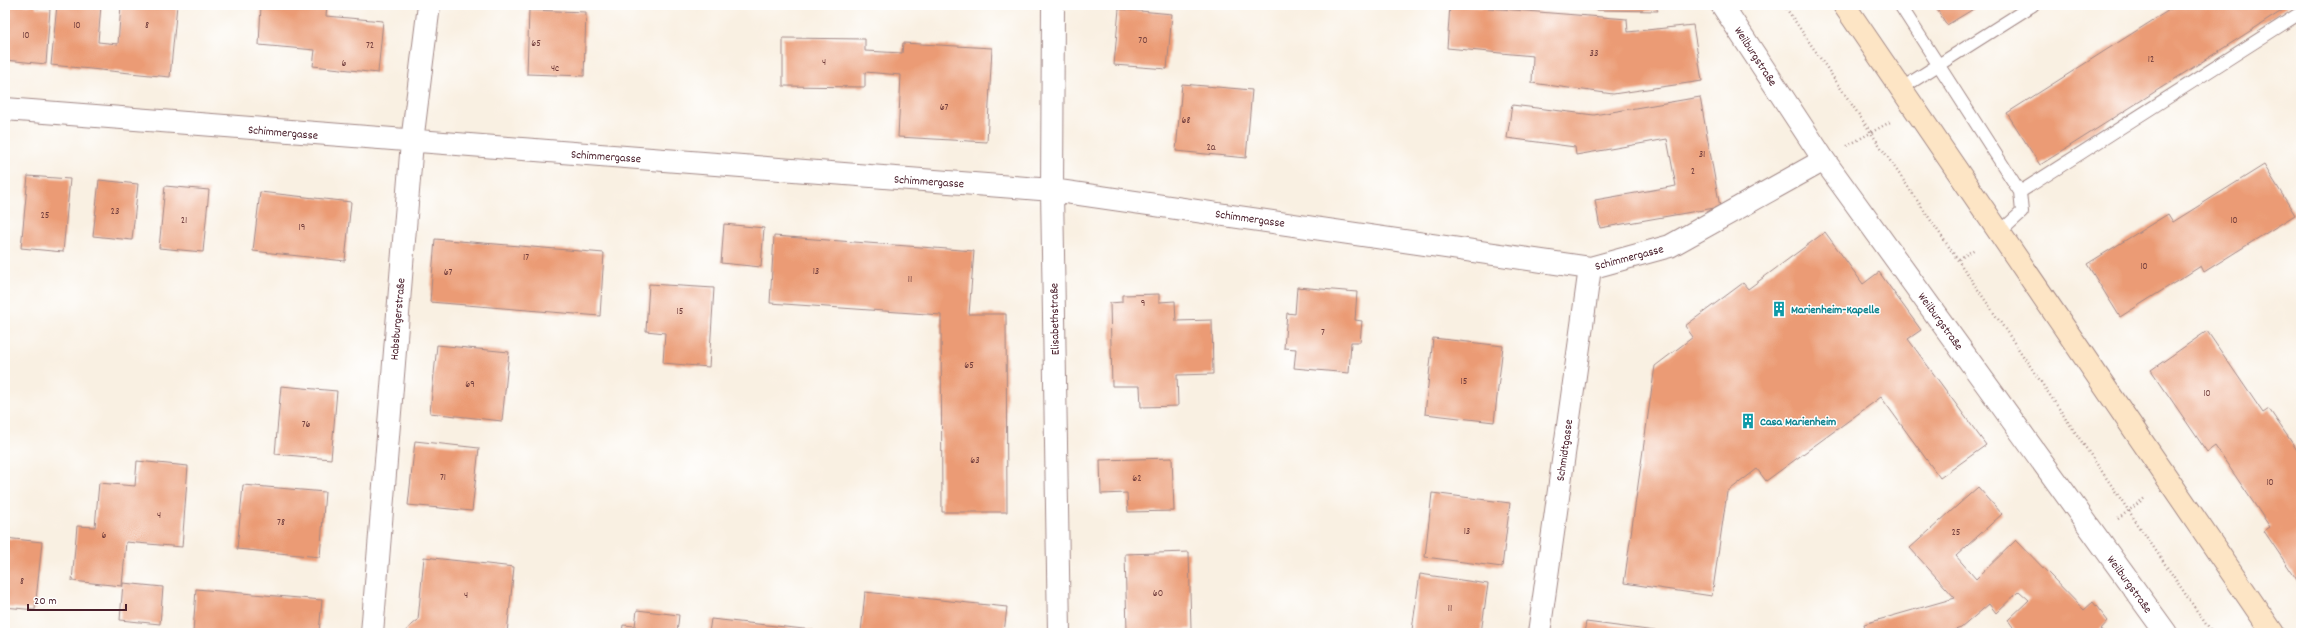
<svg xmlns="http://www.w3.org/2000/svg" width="2306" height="638" viewBox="0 0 2306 638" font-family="Dekko,sans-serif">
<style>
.building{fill:#eb9b74}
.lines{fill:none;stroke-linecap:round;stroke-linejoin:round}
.lane-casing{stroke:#a28886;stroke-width:14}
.street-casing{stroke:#a28886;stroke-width:24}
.secondary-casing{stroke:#a28886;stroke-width:24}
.path{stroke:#a28886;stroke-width:2.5;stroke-dasharray:1 3;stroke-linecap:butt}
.lane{stroke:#fff;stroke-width:12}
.street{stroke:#fff;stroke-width:22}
.secondary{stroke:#fde5c5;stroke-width:22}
.labels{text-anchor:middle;stroke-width:3;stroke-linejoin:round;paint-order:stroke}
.number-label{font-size:10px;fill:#723e3d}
.street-label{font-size:12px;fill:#4a1f2b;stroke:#fff}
.culture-label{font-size:12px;font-weight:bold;fill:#0d838f;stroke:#fff;text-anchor:start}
</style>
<rect width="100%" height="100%" fill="#fff"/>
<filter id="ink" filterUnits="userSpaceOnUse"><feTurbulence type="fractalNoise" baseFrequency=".025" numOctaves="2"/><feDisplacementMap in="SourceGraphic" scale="8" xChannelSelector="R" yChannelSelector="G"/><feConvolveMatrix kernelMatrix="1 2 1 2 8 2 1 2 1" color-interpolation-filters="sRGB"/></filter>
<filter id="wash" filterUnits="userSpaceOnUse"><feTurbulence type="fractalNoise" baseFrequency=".012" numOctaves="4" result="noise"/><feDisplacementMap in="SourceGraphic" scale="16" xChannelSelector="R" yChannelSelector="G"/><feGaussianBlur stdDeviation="0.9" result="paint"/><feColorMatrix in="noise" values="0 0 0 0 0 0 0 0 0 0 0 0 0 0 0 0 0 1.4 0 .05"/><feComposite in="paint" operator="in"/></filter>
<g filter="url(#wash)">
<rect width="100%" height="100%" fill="#f9f0e2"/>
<g id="blocks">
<path class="building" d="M5,5h31v3l14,1 -4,55 -41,-4z
M57,5h44l-3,37 20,2 3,-39h56l-7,72 -119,-12z
M261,5h66l-1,11 57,5 -5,52 -65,-7 2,-16 -56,-5z
M1450,5l177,14 1,13 65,-7 9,56 -89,13 -81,-11 1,-27 -86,-8z
M1594,5h61l3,6 -61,-1z
M1934,5h46l-33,20z
M2177,5h114l-251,160 -33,-52z
M1119,9l53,5 -5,55 -53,-4z
M529,10l57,2 -2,64 -57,-2z
M783,38l82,1v12l37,2 1,-10 89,5 -5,94 -89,-5 3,-62 -36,-3v15l-82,-1z
M1182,84l70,6 -6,68 -70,-7z
M1700,97l20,110 -120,21 -5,-28 81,-14 -9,-47 -91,16 -1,-8 -68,-9 5,-33 82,10z
M2264,165l31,50 -91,57 -3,-6 -81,51 -33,-53 81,-50 5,8z
M28,176l42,3 -7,73 -42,-4z
M99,180l39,4 -6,56 -39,-4z
M165,186l44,4 -6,62 -44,-4z
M260,192l91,10 -6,59 -92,-10z
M724,224l40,4 -3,39 -40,-4z
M1825,232l38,52 16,-12 42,58 -13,9 78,106 -46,33 -59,-81 -115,84 -9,-12 -30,23 -15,104 -88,-13 31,-217 38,-29 -8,-11 58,-43 5,6z
M774,236l200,15 -5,63h37l1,198h-65l-1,-197 -171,-12z
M435,239l169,14 -4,63 -170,-14z
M649,284l65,4 -5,79 -46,-4 2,-30 -19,-2z
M1297,287l60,5 -2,28 7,1 -2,21h-9l-2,31 -55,-5 2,-19 -12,-1 3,-35 8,1z
M1159,294v8l16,-1 1,20 36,-1 1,54 -36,1 1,31 -37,1 -1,-21h-28l-2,-83 12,-1v-7z
M2207,331l56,82 6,-4 32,47v130l-37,-55 6,-4 -55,-81 -8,6 -56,-82z
M1433,338l70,8 -9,76 -69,-8z
M437,345l72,7 -7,69 -72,-8z
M281,386l56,5 -6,68 -56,-5z
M415,441l64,7 -7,63 -64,-6z
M1172,458l2,53 -46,1 -1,-19 -26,1 -1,-34z
M137,461l51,5 -6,81 -56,-5 -4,44 -50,-5 5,-55 18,1 4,-44 36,3z
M243,485l82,7 -5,65 -83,-8z
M1978,487l24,27 -46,42 20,23 40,-39 68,70 9,-8 15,19 -8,9 4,3h-93l4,-3 -7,-10 21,-20 -10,-9 -23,22 -7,-9 -28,24 -15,5h-80l-2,-9 91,-26 -45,-50z
M1432,493l78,10 -8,64 -77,-10z
M5,538l37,4 -7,68 -30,-3z
M1189,552l2,77 -64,2 -2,-77z
M424,557l90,10 -7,66h-100v-4l11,-9z
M1420,574l68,10 -7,49h-48l-21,-3z
M123,583l40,4 -3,37 -40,-4z
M196,589l126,11 -3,33h-126z
M865,592l142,15 -3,26h-143z
M637,610l42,5 -2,18h-55l1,-8 12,1z
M711,619l102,11v3h-104z
M1586,622l77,10v1h-79z"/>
</g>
</g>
<g filter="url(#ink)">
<use href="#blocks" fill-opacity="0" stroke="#a28886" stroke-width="1"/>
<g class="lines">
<defs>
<path id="lane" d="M1900,5l120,187 277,-177
M1902,88l131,-83
M2000,232l22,-20 -2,-20"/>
<path id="street" d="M1053,5l-1,185 7,443
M1722,5l102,155 342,473
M5,109l1047,81 538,78 80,-22 154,-86
M372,633l40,-491 17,-137
M1539,633l51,-365"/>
<path id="secondary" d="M1844,5l429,628"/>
</defs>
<use href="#lane" class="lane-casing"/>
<use href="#street" class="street-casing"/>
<use href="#secondary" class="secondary-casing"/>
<path class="path" d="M1784,5l428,628
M1847,146l43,-24
M1959,259l16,-10
M2118,519l28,-22"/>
<use href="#lane" class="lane"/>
<use href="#street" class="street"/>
<use href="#secondary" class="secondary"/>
</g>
</g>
<defs>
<symbol id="building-bare" viewBox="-9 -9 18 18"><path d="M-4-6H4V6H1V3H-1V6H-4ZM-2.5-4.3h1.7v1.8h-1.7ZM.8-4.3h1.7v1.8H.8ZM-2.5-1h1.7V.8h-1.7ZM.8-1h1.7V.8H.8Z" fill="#0f9aa8" stroke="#fff" stroke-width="2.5" paint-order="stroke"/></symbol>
</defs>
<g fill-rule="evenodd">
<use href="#building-bare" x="1768" y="298" width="22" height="22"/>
<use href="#building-bare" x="1737" y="410" width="22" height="22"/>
</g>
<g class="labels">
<g class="number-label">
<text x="77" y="28">10</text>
<text x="147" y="28">8</text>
<text x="26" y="38">10</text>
<text x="1143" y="43">70</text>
<text x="536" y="46">65</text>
<text x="370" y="48">72</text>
<text x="1594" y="56">33</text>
<text x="2151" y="62">12</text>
<text x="824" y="65">4</text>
<text x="344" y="66">6</text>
<text x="555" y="71">4c</text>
<text x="944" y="110">67</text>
<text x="1186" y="123">68</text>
<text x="1211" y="150">2a</text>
<text x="1702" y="157">31</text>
<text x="1693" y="174">2</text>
<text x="115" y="214">23</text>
<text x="45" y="218">25</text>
<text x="184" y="223">21</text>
<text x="2234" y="223">10</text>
<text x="302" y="230">19</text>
<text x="526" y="260">17</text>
<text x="2144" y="269">10</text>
<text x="816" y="274">13</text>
<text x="448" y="275">67</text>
<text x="910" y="282">11</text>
<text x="1143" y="306">9</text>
<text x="680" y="314">15</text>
<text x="1323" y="335">7</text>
<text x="969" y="368">65</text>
<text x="1464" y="384">15</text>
<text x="470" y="387">69</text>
<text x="2207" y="396">10</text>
<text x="306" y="427">76</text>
<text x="975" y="463">63</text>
<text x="443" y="480">71</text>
<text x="1137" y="481">62</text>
<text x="2270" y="485">10</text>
<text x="159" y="518">4</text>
<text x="281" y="525">78</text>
<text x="1467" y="534">13</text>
<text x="1956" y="535">25</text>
<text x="104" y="538">6</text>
<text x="22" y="584">8</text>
<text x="1158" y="596">60</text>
<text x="466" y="598">4</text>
<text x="1450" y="611">11</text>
</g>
<g class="street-label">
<text transform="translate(1756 56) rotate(57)" y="4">Weilburgstraße</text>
<text transform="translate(283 132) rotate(5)" y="4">Schimmergasse</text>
<text transform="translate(606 156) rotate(4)" y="4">Schimmergasse</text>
<text transform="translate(929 181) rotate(4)" y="4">Schimmergasse</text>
<text transform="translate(1250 218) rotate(8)" y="4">Schimmergasse</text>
<text transform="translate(1629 257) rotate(-15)" y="4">Schimmergasse</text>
<text transform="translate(397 319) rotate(-85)" y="4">Habsburgerstraße</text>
<text transform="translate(1054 319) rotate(-91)" y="4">Elisabethstraße</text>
<text transform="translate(1941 321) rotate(54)" y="4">Weilburgstraße</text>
<text transform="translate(1564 450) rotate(-82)" y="4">Schmidtgasse</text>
<text transform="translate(2130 584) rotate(54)" y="4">Weilburgstraße</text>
</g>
<g class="culture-label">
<text x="1791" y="313">Marienheim-Kapelle</text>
<text x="1760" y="425">Casa Marienheim</text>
</g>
</g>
<rect width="2306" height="638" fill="none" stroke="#fff" stroke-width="20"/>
<path d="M28 604v6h98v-6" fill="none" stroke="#4a1f2b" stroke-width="2"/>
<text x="34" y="604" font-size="12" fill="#4a1f2b" stroke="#ffffff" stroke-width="3" paint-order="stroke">20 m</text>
</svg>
